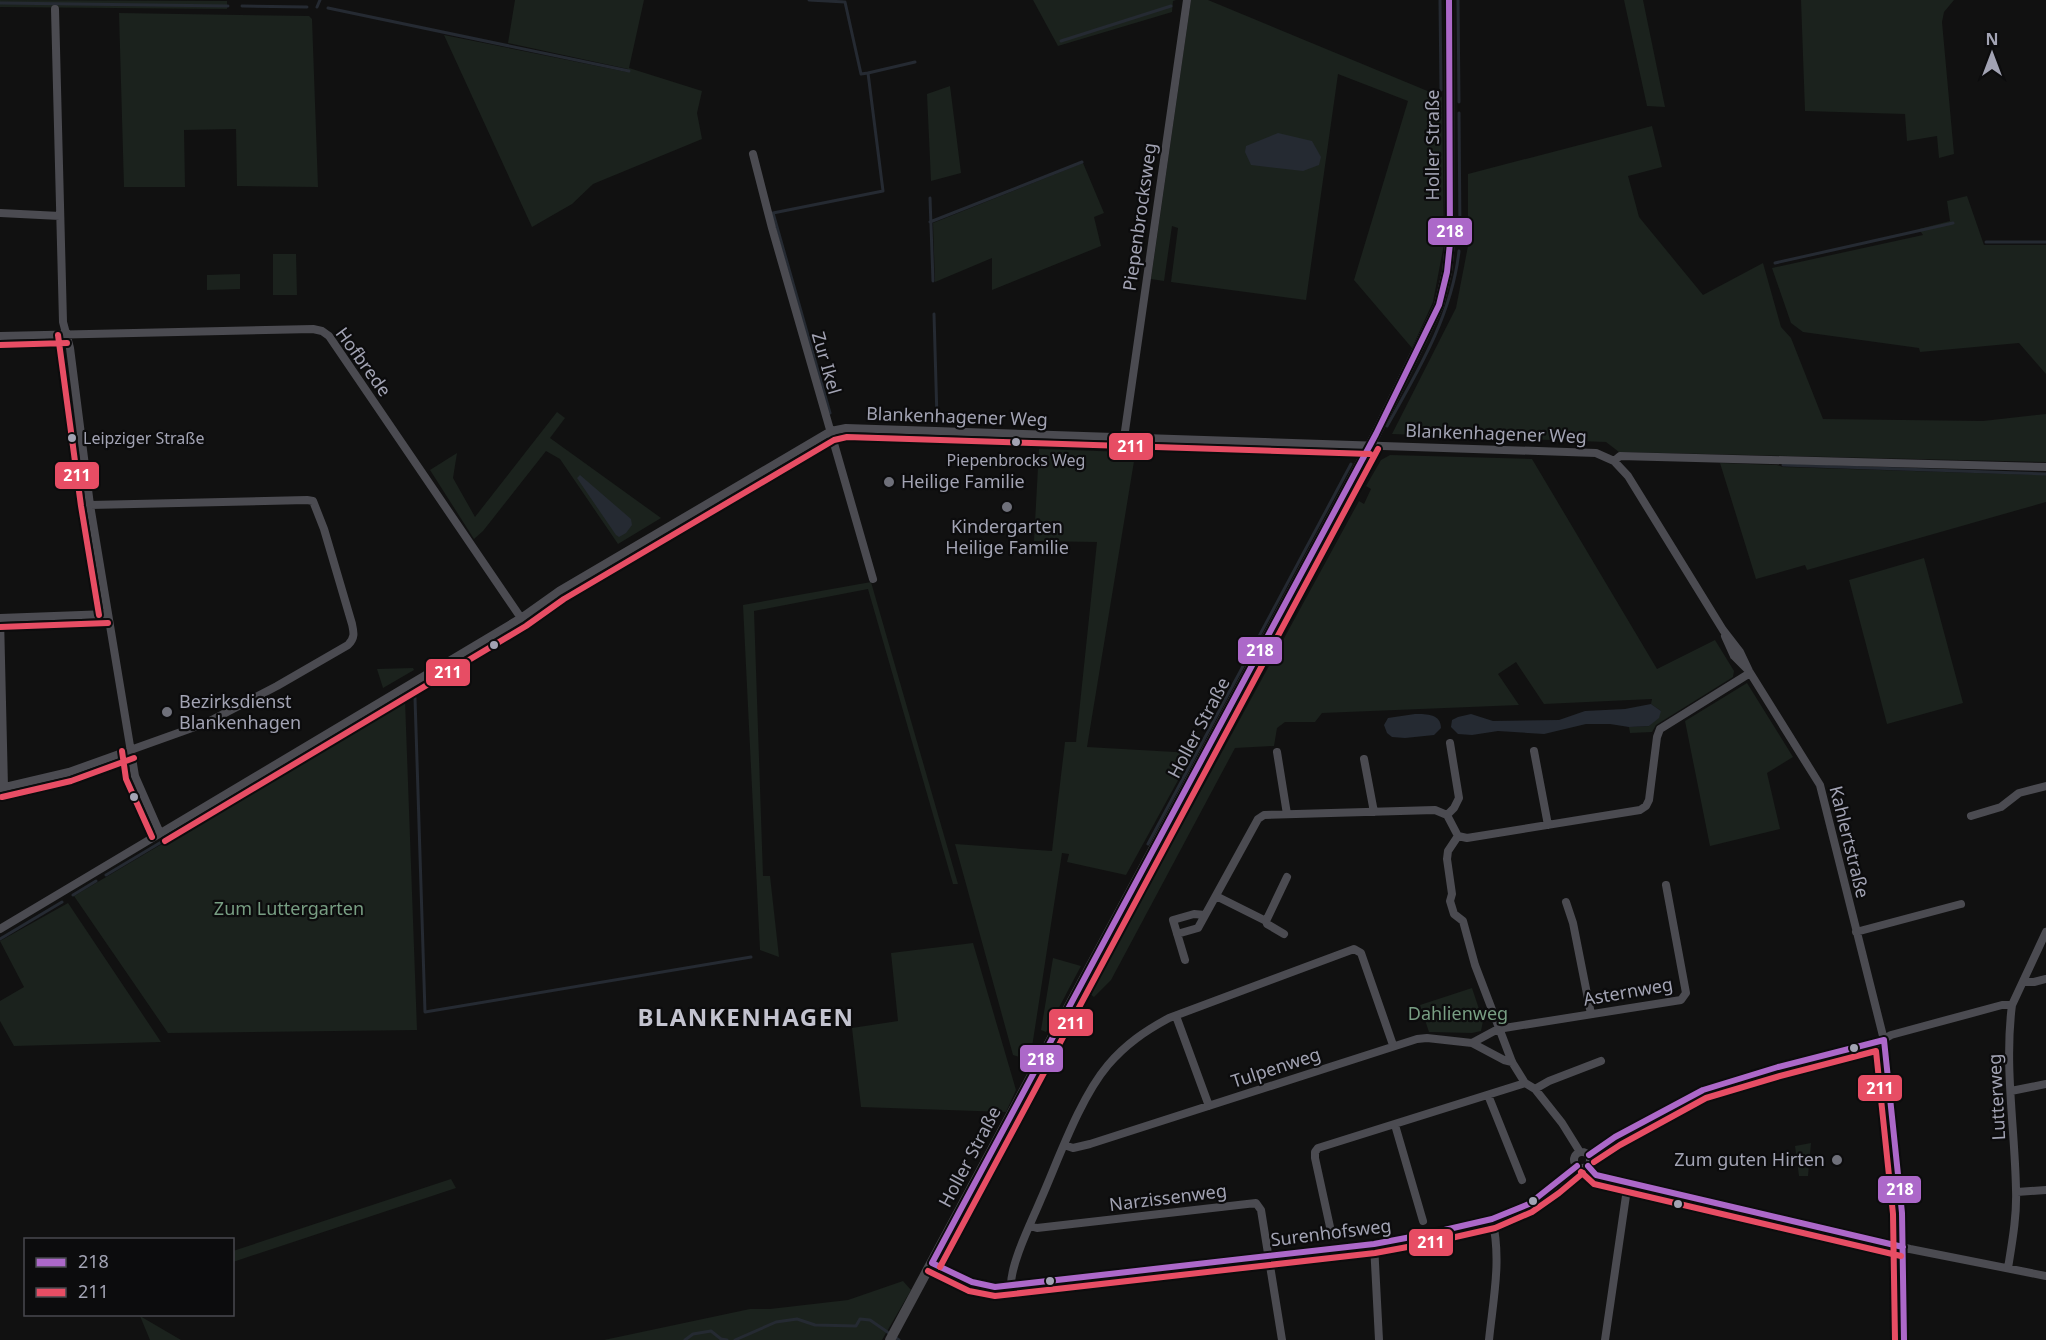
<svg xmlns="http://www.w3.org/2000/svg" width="2046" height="1340" viewBox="0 0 2046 1340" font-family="'Noto Sans',sans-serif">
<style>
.green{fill:#1b221d}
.water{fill:#252a32}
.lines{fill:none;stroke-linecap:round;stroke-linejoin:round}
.stream{stroke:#252a32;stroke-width:3}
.street{stroke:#4b4b51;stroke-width:8}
.secondary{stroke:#49494e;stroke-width:10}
.bus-1-casing{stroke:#0c0c0d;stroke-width:10}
.bus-2-casing{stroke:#0c0c0d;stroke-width:10}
.bus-1{stroke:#ac68c9;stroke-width:6}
.bus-2{stroke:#e74d64;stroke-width:6}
.bus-dot{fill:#a2a3b3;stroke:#0c0c0d;stroke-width:2}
.poi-dot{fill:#6f707a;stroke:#0c0c0d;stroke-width:2}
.labels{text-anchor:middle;stroke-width:4.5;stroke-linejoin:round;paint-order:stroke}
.bus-label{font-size:16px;fill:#a2a3b3;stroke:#0c0c0d;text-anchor:start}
.street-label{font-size:18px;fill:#a2a3b3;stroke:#0c0c0d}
.poi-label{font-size:18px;fill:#a2a3b3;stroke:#0c0c0d;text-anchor:start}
.park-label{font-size:18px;fill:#789e83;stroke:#0c0c0d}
.district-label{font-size:24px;font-weight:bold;letter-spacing:1.5px;fill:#c3c3cf;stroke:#0c0c0d}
.line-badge{stroke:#0c0c0d;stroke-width:2}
.badge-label{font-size:16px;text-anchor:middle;font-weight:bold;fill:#fff}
</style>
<rect width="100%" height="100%" fill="#111"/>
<path class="green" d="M0,0l227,1v8l-227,-2z
M515,0h129l-15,68 73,23 -5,22 5,26 -109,45 -21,20 -40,23 -88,-192 183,37 1,-3 -120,-26z
M1033,0h143l-3,1 -1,11 -114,34z
M1191,0h17l234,97 2,147 -11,58 -21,46 -58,-68 54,-179 -70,-27 -32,226 -135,-18 7,-54 -6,-2 -8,55 -13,-2z
M1624,0h19l22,107 -18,-1z
M1801,0h153l-10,12 -2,10 12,132 -15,4 -2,-22 -30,5 -2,-27 -100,-3z
M119,13l190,3 3,3 6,168 -81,-1 -1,-57 -52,1 1,57h-61z
M950,86l11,87 -30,8 -4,-87z
M1652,126l10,41 -34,9 11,41 64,78 60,-32 18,64 10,11 32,81 160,2 63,-7v48l-427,-10 -13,-10 -214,-8 64,-126 12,-62v-72z
M1083,163l21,50 -10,4 7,29 -109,44v-32l-57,24 -2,-59z
M1967,196l17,49h62v129l-27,-31 -99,9 -1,-4 -116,-16 -12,-9 -19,-55 151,-33 -4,-6 31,-8 -3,-20z
M273,254h23l1,41h-24z
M240,274v15l-33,1v-15z
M557,412l8,6 -15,20 111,80 -43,26 -58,-85 -14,-8 -63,80 -9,8 -44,-69 27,-17 -4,25 22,39z
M1127,443h10l-50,304 106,6 -67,122 -59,-13 2,-8 -7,-1 -32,207 -17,-5 -58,-211 97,7 13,-109h11l21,-200 -63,-1 5,-92 87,3z
M1390,455l142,4 125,210 58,-29 19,31 -1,6 -77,48 -4,7 -22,1 -1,-6 20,-1 12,-15 -10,-7 1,-5 -108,5 -28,-42 -18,12 21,31 -197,8 -7,9h-30l-8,6 -3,18 -39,2 -124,232 -17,17 -4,-3 269,-493 5,3 7,-15 -5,-3 15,-26z
M1720,463l57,2 6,2 263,8v27l-239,68 -2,-5 -49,14z
M1924,558l39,145 -76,21 -38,-144z
M871,582l87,302h-5l-85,-295 -114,22 9,265h7l9,81 -19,-7 -17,-345z
M413,668l1,2 -31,18 -6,-19z
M1747,683l46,74 -26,16 13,56 -70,17 -25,-125z
M405,700l12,330 -249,3 -94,-137z
M68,903l93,139 -147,4 -14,-25v-20l24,-14 -24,-46z
M973,943l43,147 -10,22 -145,-5 -9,-79 46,-7 -7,-68z
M1053,958l28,8 -35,66 -5,-2z
M1472,988l11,33 -2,10 -9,2 -43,-1 -9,-27z
M1811,1143l-3,33h-9l-4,-30z
M451,1179l5,9 -223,74v-11z
M903,1281l8,9 -29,50h-278l146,-31h20l78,-9z
M140,1316l41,24h-31z"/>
<path class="water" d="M1278,133l34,8 9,16 -2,8 -16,6 -52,-6 -6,-13 1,-6z
M580,475l51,44 1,6 -6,8 -7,4 -3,-2 -39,-57z
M1651,704l10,7 -2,7 -10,8 -20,1 -19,-3h-24l-42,10 -46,-3 -26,4 -14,-1 -7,-7 1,-7 6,-3 13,-3 22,7 66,-1 26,-9 40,-2z
M1415,714c12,0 26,0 26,14l-7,7 -29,3 -13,-1 -5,-4 -3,-8 4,-7z"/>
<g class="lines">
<path class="stream" d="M809,0l36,2 16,72 7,-1
M1440,0l1,90
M1458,0l1,102
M0,3l228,3
M242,6l65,1
M317,7l3,-7
M328,8l301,63
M1061,41l110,-35
M1459,113l1,121
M930,198l3,83
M930,222l152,-60
M1986,242h60
M1775,263l178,-40
M934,314l3,105
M830,413l-57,-200 110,-22 -15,-118 47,-11
M1387,426c31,-55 65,-111 72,-175
M1783,465l263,9
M1268,652l97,-187
M415,698l10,314 326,-55
M369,719l33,-21
M1198,783l65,-122
M1148,844l203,-380
M106,875l253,-151
M73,895l23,-14
M0,939l62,-37
M685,1340l8,-6 18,-3 10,8 6,1
M735,1340l41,-18 21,-3 18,6 41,1 4,-7 10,1 29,20"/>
<path class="street" d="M55,9l8,313 7,26 20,157 45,271 25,57
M753,154l19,74 101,351
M0,213l60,3
M0,336l313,-7 9,2 7,5 192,282
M1124,438l63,-438
M1614,461l6,-5 426,11
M1725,636l9,20 14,14
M1534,751l14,74
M1277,752l10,62
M1364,759l10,53
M4,787l-4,-169 108,-4
M0,788l69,-16 137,-49 71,-37 71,-41c7,-7 6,-12 4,-21l-28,-95 -11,-28 -6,-1 -217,5
M1447,815l7,-7 5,-10 -9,-55
M1971,816l30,-9 18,-14 27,-7
M1458,836l9,2 173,-28 6,-4 3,-6 8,-63 3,-8 90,-56
M1216,896l50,25 1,3 17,10
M1566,902l7,21 18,91
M1266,921l21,-44
M0,929l521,-311 38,-27 272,-160 15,-3 750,25 18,8 14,15 95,154 17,22 9,19 71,114 64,255 18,173 2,127
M1856,932l105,-28
M1177,934l21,-6 60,-109 6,-4 171,-5 12,5 11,21 -10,15 -1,8 5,35 -2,7 4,13 9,7 12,44 37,97 13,21 10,6 27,34 18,29
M1185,960l-12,-40 21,-6 11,1
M2025,982h9l12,-3
M1176,1016l33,90
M1472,1043l32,17 8,2
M1535,1089l14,-8 52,-20
M2011,1091l35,-7
M1488,1095l34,85
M1395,1125l28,96
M1064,1145l9,3 17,-4 327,-105 10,-1 45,5 26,-14 183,-29 5,-7 -20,-108
M1574 1160a8 8 0 1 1 16 0a8 8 0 1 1-16 0Z
M1589,1155l26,-18 88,-47 85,-26 89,-21 14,-8 111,-30h10
M1588,1166l8,9 314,74 136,27
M2017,1192l29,-2
M1030,1226l7,2 219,-25 5,7 21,130
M1332,1236l-17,-78v-6l3,-4 207,-65
M1374,1244l5,96
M932,1263l40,19 23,5 379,-43 53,-10 65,-15 37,-15 25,-18 23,-20
M2008,1268c4,-25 9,-52 8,-78 -1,-61 -12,-124 -4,-185l34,-73
M1011,1285c0,-23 21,-64 30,-86 18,-41 39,-101 67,-134 18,-21 37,-34 61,-47l185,-69 7,4 32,92
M1489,1340c4,-40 13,-81 3,-121
M1605,1340l23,-158"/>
<path class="secondary" d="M890,1340l486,-906 63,-129 8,-33 3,-29 -1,-243"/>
<defs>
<path id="bus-1" d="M1884,1040l18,173 2,127
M1589,1155l26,-18 88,-47 75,-23 106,-27
M1588,1166l8,9 307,72
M932,1263l444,-829 63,-129 8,-33 3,-29 -1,-243
M932,1263l40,19 23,5 379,-43 53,-10 65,-15 37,-15 48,-38"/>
<path id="bus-2" d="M58,335l23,171 18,109
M0,345l67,-2
M0,627l108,-4
M122,751l4,28 26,58
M2,797l69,-16 63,-23
M165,841l361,-215 38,-27 270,-159 13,-3 523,17
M1594,1162l26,-17 86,-47 74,-22 96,-25 17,163 2,126
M1581,1172l13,12 307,72
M940,1267l438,-818
M928,1271l41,20 26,5 380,-43 54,-10 66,-15 37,-16 27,-19 24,-20"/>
</defs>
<use href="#bus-1" class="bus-1-casing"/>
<use href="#bus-2" class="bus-2-casing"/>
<use href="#bus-1" class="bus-1"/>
<use href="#bus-2" class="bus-2"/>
</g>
<g class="bus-dot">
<circle cx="72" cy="438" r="5"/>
<circle cx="1016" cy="442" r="5"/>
<circle cx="494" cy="645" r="5"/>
<circle cx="134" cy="797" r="5"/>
<circle cx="1854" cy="1048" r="5"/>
<circle cx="1533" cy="1201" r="5"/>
<circle cx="1678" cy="1204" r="5"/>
<circle cx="1050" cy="1281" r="5"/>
</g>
<g class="poi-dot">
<circle cx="889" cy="482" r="6"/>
<circle cx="1007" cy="507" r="6"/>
<circle cx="167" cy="712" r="6"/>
<circle cx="1837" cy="1160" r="6"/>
</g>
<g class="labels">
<g class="bus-label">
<text x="83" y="444">Leipziger Straße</text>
<text x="1016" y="466" text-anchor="middle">Piepenbrocks Weg</text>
</g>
<g class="street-label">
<text transform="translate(1433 145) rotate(-90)" y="6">Holler Straße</text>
<text transform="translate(1140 217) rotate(-82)" y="6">Piepenbrocksweg</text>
<text transform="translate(363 362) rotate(54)" y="6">Hofbrede</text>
<text transform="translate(826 363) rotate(74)" y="6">Zur Ikel</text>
<text transform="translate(957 417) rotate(2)" y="6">Blankenhagener Weg</text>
<text transform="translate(1496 434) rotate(2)" y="6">Blankenhagener Weg</text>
<text transform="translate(1199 728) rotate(-62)" y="6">Holler Straße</text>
<text transform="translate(1849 842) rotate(76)" y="6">Kahlertstraße</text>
<text transform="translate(1628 992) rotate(-10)" y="6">Asternweg</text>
<text transform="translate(1276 1068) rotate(-18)" y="6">Tulpenweg</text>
<text transform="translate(1997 1097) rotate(-93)" y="6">Lutterweg</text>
<text transform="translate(970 1157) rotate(-62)" y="6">Holler Straße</text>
<text transform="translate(1168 1198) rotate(-7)" y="6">Narzissenweg</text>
<text transform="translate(1331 1233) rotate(-7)" y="6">Surenhofsweg</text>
</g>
<g class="poi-label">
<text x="901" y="488">Heilige Familie</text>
<text x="1007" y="533" text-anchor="middle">Kindergarten<tspan x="1007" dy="21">Heilige Familie</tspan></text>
<text x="179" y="708">Bezirksdienst<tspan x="179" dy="21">Blankenhagen</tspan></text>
<text x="1825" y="1166" text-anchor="end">Zum guten Hirten</text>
</g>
<g class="park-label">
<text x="289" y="915">Zum Luttergarten</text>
<text x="1458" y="1020">Dahlienweg</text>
</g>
<g class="district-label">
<text x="746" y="1026">BLANKENHAGEN</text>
</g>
</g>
<g class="line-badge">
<rect x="1427" y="217" width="46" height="29" rx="6" fill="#ac68c9"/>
<rect x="1108" y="432" width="46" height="29" rx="6" fill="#e74d64"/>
<rect x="54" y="461" width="46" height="29" rx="6" fill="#e74d64"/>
<rect x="1237" y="636" width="46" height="29" rx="6" fill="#ac68c9"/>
<rect x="425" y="658" width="46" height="29" rx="6" fill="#e74d64"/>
<rect x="1048" y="1008" width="46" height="29" rx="6" fill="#e74d64"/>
<rect x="1019" y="1044" width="45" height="29" rx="6" fill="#ac68c9"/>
<rect x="1857" y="1074" width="46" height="28" rx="6" fill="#e74d64"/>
<rect x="1877" y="1175" width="45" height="29" rx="6" fill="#ac68c9"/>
<rect x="1408" y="1228" width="46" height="29" rx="6" fill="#e74d64"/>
</g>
<g class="badge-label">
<text x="1450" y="237">218</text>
<text x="1131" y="452">211</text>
<text x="77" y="481">211</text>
<text x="1260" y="656">218</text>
<text x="448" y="678">211</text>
<text x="1071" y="1029">211</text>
<text x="1041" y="1065">218</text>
<text x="1880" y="1094">211</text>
<text x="1900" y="1195">218</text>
<text x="1431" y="1248">211</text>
</g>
<rect x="24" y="1238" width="210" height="78" fill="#0c0c0d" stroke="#48484f" stroke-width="1.5"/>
<rect x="36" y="1258" width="30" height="9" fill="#ac68c9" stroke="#48484f" stroke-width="1.5"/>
<text x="78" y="1268" font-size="18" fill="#a2a3b3">218</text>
<rect x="36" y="1288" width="30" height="9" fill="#e74d64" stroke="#48484f" stroke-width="1.5"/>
<text x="78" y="1298" font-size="18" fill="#a2a3b3">211</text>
<g transform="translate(1992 54)" stroke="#0c0c0d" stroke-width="4.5" paint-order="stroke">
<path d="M0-4.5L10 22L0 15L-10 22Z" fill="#a2a3b3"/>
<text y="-9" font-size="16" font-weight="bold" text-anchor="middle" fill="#a2a3b3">N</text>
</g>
</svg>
